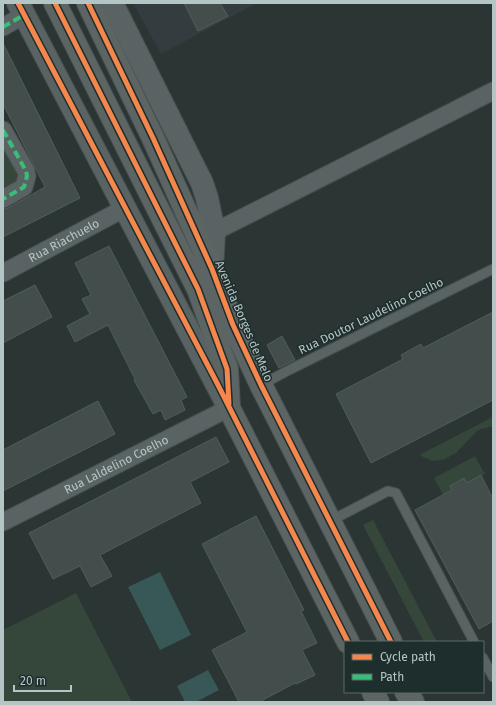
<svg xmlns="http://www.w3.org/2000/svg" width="496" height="705" viewBox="0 0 496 705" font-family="'Fira Sans',sans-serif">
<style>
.medical{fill:#343c40}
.green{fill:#35473a}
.water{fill:#385857}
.building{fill:#434d4c;stroke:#515d5b}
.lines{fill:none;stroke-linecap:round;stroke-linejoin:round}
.service-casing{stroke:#48504f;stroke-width:11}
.minor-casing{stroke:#48504f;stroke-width:19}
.tertiary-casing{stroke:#48504f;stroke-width:24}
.primary-casing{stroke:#475251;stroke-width:24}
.service{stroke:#5a6363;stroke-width:9}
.minor{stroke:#5a6363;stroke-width:17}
.tertiary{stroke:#5a6363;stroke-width:22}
.primary{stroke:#5c6464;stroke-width:22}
.quiet{stroke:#3abd76;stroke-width:4;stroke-dasharray:8 4;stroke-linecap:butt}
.cycleway-casing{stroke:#1e2e2d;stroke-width:8}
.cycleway{stroke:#f5874c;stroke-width:5}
.labels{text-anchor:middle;stroke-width:3;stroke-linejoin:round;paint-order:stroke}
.street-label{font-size:12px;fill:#b4c5c5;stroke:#1e2e2d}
</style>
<rect width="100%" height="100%" fill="#2a3534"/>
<path class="medical" d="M133,3h124l-96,51z"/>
<path class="green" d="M3,144l19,34 -19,10z
M493,417v9l-15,4 -22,23 -13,7 -11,1 -13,-6z
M475,456l10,18 -18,9 -3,-4 -13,7 1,4 -9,5 -9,-17z
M373,520l64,122h-13l-61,-117z
M76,593l56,109h-129v-72z"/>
<path class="water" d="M160,572l31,63 -31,15 -32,-63z
M208,670l11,20 -23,12h-11l-8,-16z"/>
<path class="building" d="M184,3h36l8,13 -30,15z
M3,43l77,155 -77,39v-28l5,-1 37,-21 -42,-83z
M109,246l78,151 -6,3 4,10 -20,10 -4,-10 -8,4 -19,-34 1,-1 -27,-54 -33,17 -8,-16 23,-12 -8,-15 9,-4 -16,-32z
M35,285l17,32 -49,26v-42z
M493,312v88l-122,63 -35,-69 67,-35 -2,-4 20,-11 2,4z
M282,336l13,24 -16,8 -12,-23z
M98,401l17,33 -112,57v-41z
M216,437l13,25 -39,20 11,21 -101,52 12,21 -21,11 -11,-21 -27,13 -24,-46z
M481,475l12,24v122l-14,8 -64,-119 37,-20 -2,-4 14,-8 3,5z
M256,516l48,94 -3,1 16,32 -15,7 13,25 -19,9 -1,-1 -36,19h-20l-27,-52 35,-18 -45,-88z"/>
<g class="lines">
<defs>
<path id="service" d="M261,385l28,-15 204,-101
M330,521l58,-30 8,2 78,149
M483,658l10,19"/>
<g id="minor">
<path d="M3,27l21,-12"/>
<path d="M3,130l23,41 1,5 -3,11 -21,12"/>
<path d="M214,232l279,-141"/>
<path id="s1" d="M3,273l122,-65"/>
<path id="s2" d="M3,522l226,-114"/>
</g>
<path id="tertiary" d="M18,3l211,405
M112,3l90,180 5,15 7,34 -2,37"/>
<path id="primary" d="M55,3l143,286 29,80 2,39 119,234
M88,3l65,135 59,131 21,56 28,60 130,257
M373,692l5,10
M406,692l7,10"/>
</defs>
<use href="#service" class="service-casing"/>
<use href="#minor" class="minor-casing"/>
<use href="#tertiary" class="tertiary-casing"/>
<use href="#primary" class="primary-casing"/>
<use href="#service" class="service"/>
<use href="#minor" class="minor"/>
<use href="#tertiary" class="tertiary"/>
<use href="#primary" class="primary"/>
<path class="quiet" d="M3,27l21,-12
M3,130l23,41 1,5 -3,11 -21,12"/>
<defs>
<path id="cycleway" d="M18,3l199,380 131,259
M55,3l143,286 29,80 2,35
M88,3l65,135 59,131 21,56 28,60 130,257"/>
</defs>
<use href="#cycleway" class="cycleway-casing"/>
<use href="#cycleway" class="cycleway"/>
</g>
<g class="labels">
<g class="street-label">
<text dy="4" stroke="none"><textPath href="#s1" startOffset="69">Rua Riachuelo</textPath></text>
<text transform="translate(371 316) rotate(-26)" y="4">Rua Doutor Laudelino Coelho</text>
<text transform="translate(244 321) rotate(67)" y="4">Avenida Borges de Melo</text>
<text dy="4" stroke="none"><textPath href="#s2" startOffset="127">Rua Laldelino Coelho</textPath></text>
</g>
</g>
<rect width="496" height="705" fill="none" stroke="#b4c5c5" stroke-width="8"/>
<rect x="344" y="641" width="140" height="52" fill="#1e2e2d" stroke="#5a6a6a"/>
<rect x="352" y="654" width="20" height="6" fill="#f5874c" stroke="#5a6a6a"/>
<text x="380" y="661" font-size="12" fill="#b4c5c5">Cycle path</text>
<rect x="352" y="674" width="20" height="6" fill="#3abd76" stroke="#5a6a6a"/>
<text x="380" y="681" font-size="12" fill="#b4c5c5">Path</text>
<path d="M14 685v6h57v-6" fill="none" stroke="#b4c5c5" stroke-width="2"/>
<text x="20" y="685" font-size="12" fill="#b4c5c5" stroke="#1e2e2d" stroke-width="3" paint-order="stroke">20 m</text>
</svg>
